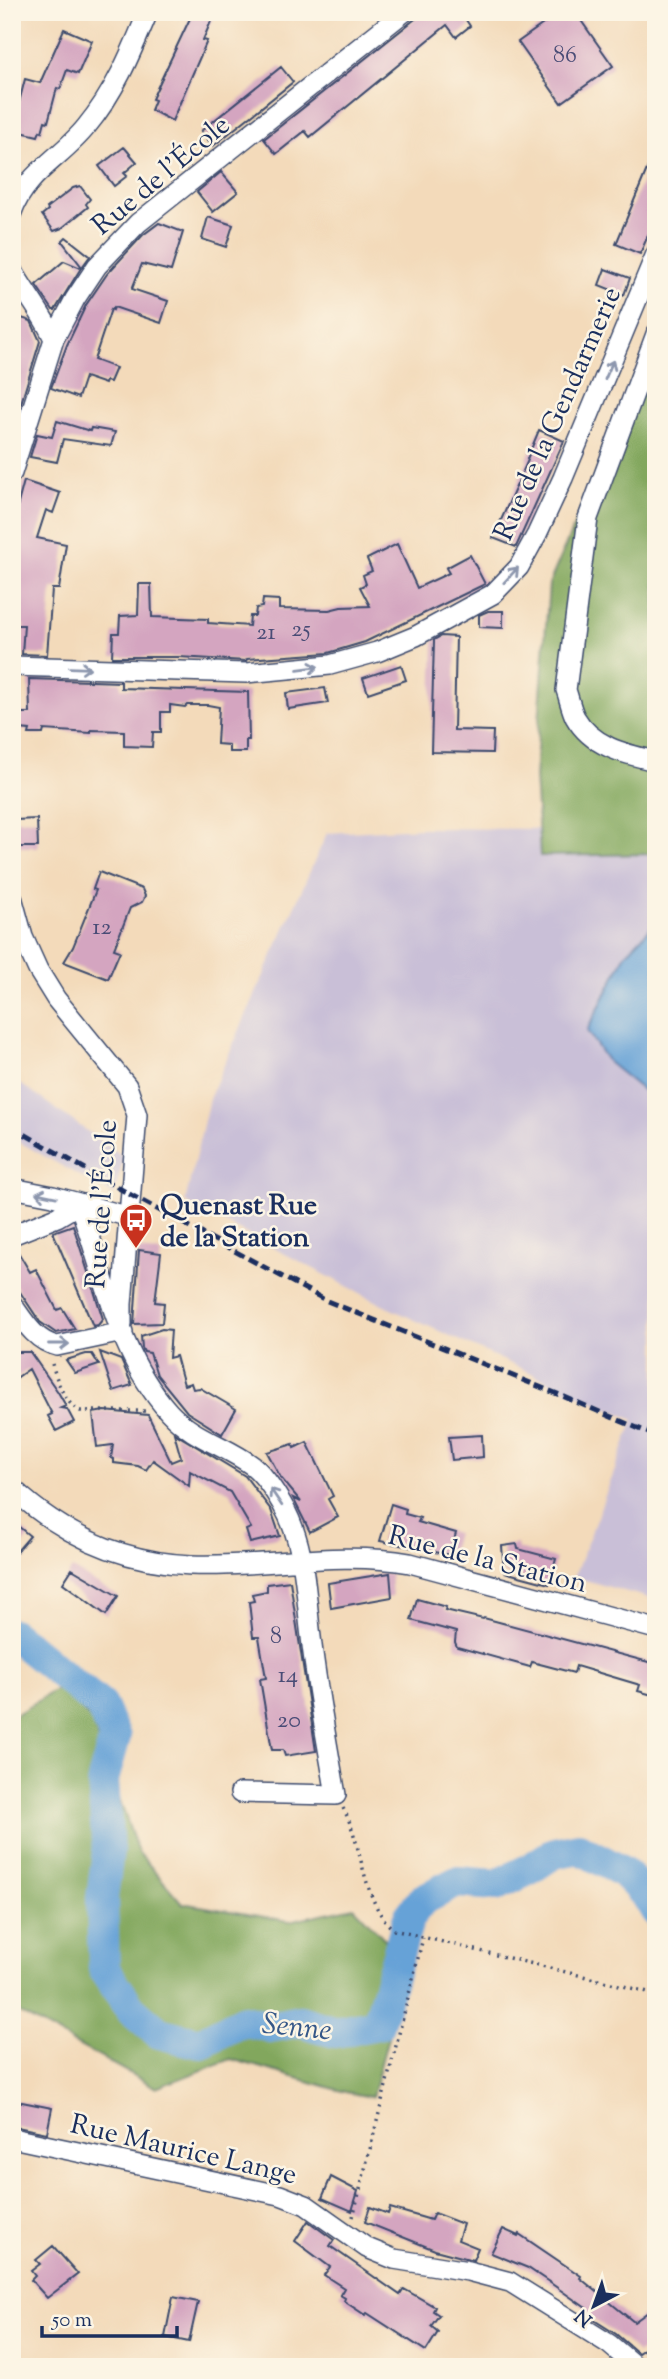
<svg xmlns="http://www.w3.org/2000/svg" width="668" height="2379" viewBox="0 0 668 2379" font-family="'Sorts Mill Goudy',serif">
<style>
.industrial{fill:#c9bfd7}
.forest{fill:#82a75d;stroke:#4e6b5e;stroke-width:2}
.water{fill:#66a2d7;stroke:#40689a;stroke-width:2}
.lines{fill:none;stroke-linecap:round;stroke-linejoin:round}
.river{stroke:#66a2d7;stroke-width:32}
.building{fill:#d4a5c0}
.minor-casing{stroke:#3b496c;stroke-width:22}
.path{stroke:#3b496c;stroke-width:3.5;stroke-dasharray:2 5;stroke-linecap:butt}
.minor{stroke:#fff;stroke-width:19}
.rail{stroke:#1b2f5e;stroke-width:5;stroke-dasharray:10 5;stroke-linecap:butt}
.oneway{stroke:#8d97ae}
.labels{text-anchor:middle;stroke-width:5;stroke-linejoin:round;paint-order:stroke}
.number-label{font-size:24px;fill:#494c76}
.street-label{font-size:28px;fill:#1b2f5e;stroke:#fcf5e5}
.poi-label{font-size:28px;font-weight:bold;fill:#1b2f5e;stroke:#fcf5e5;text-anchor:start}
.water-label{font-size:30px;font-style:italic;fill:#355788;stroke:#fcf5e5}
</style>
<rect width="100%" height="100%" fill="#fcf5e5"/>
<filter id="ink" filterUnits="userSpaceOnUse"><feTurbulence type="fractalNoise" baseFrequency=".0143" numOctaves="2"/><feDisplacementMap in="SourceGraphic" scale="14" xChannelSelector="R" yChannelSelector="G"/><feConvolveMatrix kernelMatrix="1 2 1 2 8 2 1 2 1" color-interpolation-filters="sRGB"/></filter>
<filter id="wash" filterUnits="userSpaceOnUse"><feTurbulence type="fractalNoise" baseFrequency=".00686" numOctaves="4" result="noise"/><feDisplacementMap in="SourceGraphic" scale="28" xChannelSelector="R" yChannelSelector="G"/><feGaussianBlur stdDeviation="1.57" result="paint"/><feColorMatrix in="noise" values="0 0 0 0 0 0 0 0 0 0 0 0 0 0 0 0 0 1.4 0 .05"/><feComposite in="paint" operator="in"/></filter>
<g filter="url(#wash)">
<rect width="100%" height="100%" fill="#f3daba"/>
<path class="industrial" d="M423,828l233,2v770l-82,-23 60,-157 -241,-110 -208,-108 24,-103 118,-266z
M12,1078l112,79 -10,38 -102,-57z"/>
<path class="forest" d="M656,335v519l-116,2 -5,-79 14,-193z
M60,1687l32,34 46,131 44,51 107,18 65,-14 54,56 -36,134 -27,-5 -114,-33 -75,29 -144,-79v-292z"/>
<path class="water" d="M656,922v179l-48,-39 -21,-31 39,-77z"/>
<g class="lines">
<path class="river" d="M12,1634l89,72 14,31 -12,43 5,71 -6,47 2,71 27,40 28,24 41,10 44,-23 26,7 30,-6 35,11 43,-8 31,-107 13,-17 35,-18 40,3 33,-16 24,-16 25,-5 44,24 24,24 9,15"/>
</g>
<g id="blocks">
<path class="building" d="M193,12h22l-12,28 4,1 -35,80 -21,-11 4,-10 -3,-1z
M424,12h40l-2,2 8,12 -14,11 -9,-12 -137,112 -5,-6 -29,23 -12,-15z
M560,12h15l38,54 -52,37 -43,-61z
M64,29l28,12 -14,33 -11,-4 -7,19 -3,-1 -9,34 -3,-1 -3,11 -2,-1 -2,5 -26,-6 13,-51 15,4z
M281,67l12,15 -80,64 -12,-15z
M124,147l13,15 -13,11 3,3 -13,10 -15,-20z
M655,150l1,67 -16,37 -24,-10z
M221,172l17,20 -25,20 -16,-20z
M80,186l10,13 -4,5 2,3 -26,21 -8,3 -12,-16 6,-5 -1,-2 26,-20z
M208,217l25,8 -7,22 -24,-8z
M159,223l24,9 -12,39 -29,-7 -10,25 36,12 -7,22 -47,-16 -1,3 -2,-1 -17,51 22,8 -6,14 -4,-1 -1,3 -20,-7 -7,21 -27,-10 16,-43 19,-40 21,-31 36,-39z
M66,237l24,19 -8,11 -20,-26z
M64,261l17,7 -26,42h-2l-17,-25z
M605,269l25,9 -6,17 -25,-10z
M12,315l19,6 9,20 -26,85z
M57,421l33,10 1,-3 24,4 -4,14 -48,-7 -6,23 -27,-5 7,-23 15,3z
M539,430l25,11 -48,106 -23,-9 35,-78 -1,-1z
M24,481l36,12 -7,20 -7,-3 -9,28 29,6 -7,45h-7l-5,66 -25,-1 2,-29h-12v-99z
M397,544l20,44 32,-15 -3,-5 24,-13 15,29 -120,58 -37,11 -81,6 -1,2 -67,-4h-67l1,-24h6l1,-17 18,-1 1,-31h12l1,33 56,2v4l41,3 1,-10h5l1,-8 6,-1 1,-8 16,1v9l50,1 12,-3 29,-1 -10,-19 6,-3 -3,-9 9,-4 -5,-12z
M488,611h15v17l-24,-1v-12z
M441,636l15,1 -2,93 39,1 -1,22 -61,-1 3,-112z
M401,665l5,15 -38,13 -5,-15z
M29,679l92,3v6l127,4 1,48h-3v12h-17v-7l-12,-1 2,-37 -11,-2h-21l-2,2 -15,-2v7h-9v20h-8l-1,15 -28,-1v-15l-33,-1v3l-47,-3 -1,4h-14l1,-4 -10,-1v-16h10z
M325,688l3,15 -40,6 -2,-16z
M37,819l1,28h-21l-2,-27z
M99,872l43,17 3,7 -3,6 -12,6 -16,41 6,2 -12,28 -44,-17 9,-15 23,-57 -3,-1z
M73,1225l30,94 -5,6 -5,1 -40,-94z
M12,1247h3l15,25 6,-3 21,41 5,-2 13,21 -19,4 -16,-11 -28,-42z
M139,1250l22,3 -6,49 9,1 -2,20 -28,1z
M162,1329l9,1 -2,28 7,-2 8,29 7,-2 2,6 7,-1 36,21 -14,25 -35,-22 -30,-37 -7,-22 -6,-1 -2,-4 -1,-12z
M12,1352h18l28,40 8,14 -5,2 6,1 7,13 -18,9 -8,-15 4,-2 -23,-45 -17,12z
M100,1352l21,8 11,25 -19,6z
M86,1354h6l7,11 -24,8 -9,-13z
M104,1411l44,4 23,47 10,-4 -7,-25 71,43 26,34 9,26 -30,7 -4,-13 5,-2 -21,-36 -40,-21 -1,15 -36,-26 -7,10 -8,-4 -24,-3v-4l-3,-1 2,-13 -16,2 -4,-34z
M482,1435l1,22 -31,3 -3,-23z
M307,1442l26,54 -5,3 10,18 -28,15 -17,-34 8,4 -20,-24 -14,-26 26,-8 1,4z
M391,1504l15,5 -1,5 15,4 -2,4 38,11 -6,22 -70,-14z
M12,1521l18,15 -18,21z
M517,1544l1,5 38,10 -7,25 -45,-12 -2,-26z
M72,1569l46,27 -12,19 -43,-32z
M390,1573l2,24 -61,11 -3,-25z
M290,1581l26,170 -31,5 -2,-6h-11l-12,-71 6,-1 -7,-41h-6l-4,-35 5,-1 -2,-7 15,-3v-7z
M417,1599l29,8 -1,3 38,9 1,-1 172,46v32l-18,-5 2,-6 -64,-19 -2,7 -42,-11 -2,5 -73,-20 -2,-5 1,-10 -45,-12z
M12,2100l40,8 -5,25 -35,-7z
M331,2177l27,14 -6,20 -30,-13z
M370,2207l18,7 2,-6 41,12 3,-7 29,11 -5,16 20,8 -5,12 -38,-10 -70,-28z
M308,2221l26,19 -4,6 70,49 4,-6 31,18 -2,4 6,4 -8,11 7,6 -12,19 -59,-38 -2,2 -21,-14 1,-3 -5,-3 4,-7 -20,-13 6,-8 -35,-26z
M503,2229l15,7 1,-2 62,42 -1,2 54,44 14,-10 1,1 7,-4v32l-18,12 -22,-19 -33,-21 3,-5 -37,-26 -21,-14 -37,-15z
M53,2246l25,28 -31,24 -16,-18 4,-4 -4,-5 9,-7 -4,-4z
M173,2297l25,5 -9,40 -24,-5z"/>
</g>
</g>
<g filter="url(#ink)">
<use href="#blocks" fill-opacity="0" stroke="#3b496c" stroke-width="2"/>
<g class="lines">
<defs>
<path id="minor" d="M12,212c13,-38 50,-55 74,-85 29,-35 45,-74 62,-115
M12,269c13,24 31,45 42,70
M656,334l-68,184 -22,172c3,8 5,19 9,27 17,30 50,37 81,44
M12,473l42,-134 21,-40 22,-33 41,-43 266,-211
M12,666l234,7 84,-8 47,-13 39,-16 77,-42 26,-27 18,-33 26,-56 93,-224
M12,897l11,40 15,33 18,29 71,87 10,29 -15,189v20
M12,1188l41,8 77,21
M79,1204c26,71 38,150 90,208 25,27 56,33 84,54 11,9 22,26 29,38 24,41 23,87 29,133 6,53 16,105 25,158l-96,-2
M12,1235l45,-18 22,-13
M12,1304c12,17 23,37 45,42l66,-14
M12,1488c50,47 110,74 179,77 74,3 145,-15 219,-2l246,66
M12,2138l268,57 26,10 61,43 27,11 74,12 42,11 99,62 27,23
M652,2367l4,-4"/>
</defs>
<use href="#minor" class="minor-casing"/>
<path class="path" d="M52,1364c5,16 12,39 28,47h65
M343,1808c21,38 18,93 51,122l262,64
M353,2217l70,-279"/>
<use href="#minor" class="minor"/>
<path class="rail" d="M12,1127l119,68 196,106 233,94 96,41"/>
</g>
<defs><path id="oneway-shaft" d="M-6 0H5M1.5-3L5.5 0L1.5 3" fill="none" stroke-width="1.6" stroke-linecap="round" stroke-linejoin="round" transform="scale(1.75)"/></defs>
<g class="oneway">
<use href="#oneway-shaft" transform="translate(609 370) rotate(-67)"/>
<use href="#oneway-shaft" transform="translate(511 575) rotate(-47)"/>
<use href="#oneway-shaft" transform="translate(80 668) rotate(2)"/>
<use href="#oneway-shaft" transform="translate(308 668) rotate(-8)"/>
<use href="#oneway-shaft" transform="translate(46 1195) rotate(-168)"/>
<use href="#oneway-shaft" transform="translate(59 1344)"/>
<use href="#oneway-shaft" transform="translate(276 1497) rotate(-124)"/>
</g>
</g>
<defs>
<symbol id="bus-pin" viewBox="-11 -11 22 30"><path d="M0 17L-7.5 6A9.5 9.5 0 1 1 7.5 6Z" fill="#c8321e" stroke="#fcf5e5"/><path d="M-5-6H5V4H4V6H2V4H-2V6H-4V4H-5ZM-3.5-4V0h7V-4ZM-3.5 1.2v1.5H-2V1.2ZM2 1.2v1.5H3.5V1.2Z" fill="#fff"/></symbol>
</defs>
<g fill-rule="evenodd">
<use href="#bus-pin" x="117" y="1201" width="38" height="52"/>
</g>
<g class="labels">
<g class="number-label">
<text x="565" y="62">86</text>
<text x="301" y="636">25</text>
<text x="266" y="639">21</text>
<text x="102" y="934">12</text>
<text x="276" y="1643">8</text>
<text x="288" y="1682">14</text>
<text x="289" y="1727">20</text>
</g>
<g class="street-label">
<text transform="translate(160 174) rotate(-40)" y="10">Rue de l'École</text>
<text transform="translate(556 413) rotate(-66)" y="10">Rue de la Gendarmerie</text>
<text transform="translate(100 1204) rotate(-86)" y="10">Rue de l'École</text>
<text transform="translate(488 1558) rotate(14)" y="10">Rue de la Station</text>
<text transform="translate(184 2148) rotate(13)" y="10">Rue Maurice Lange</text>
</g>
<g class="poi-label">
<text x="160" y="1214">Quenast Rue<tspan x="160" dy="32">de la Station</tspan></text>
</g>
<g class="water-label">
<text transform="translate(297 2026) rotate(6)" y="10">Senne</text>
</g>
</g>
<rect width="668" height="2379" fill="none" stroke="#fcf5e5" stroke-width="42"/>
<g transform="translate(594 2306) rotate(221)" stroke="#fcf5e5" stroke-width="5" paint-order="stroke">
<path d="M0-5L12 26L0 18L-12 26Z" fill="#1b2f5e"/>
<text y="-10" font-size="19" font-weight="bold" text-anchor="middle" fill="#1b2f5e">N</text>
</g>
<path d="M42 2326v10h135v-10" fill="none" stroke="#1b2f5e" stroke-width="3.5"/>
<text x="52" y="2326" font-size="21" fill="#1b2f5e" stroke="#fcf5e5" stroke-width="5" paint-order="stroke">50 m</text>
</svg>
